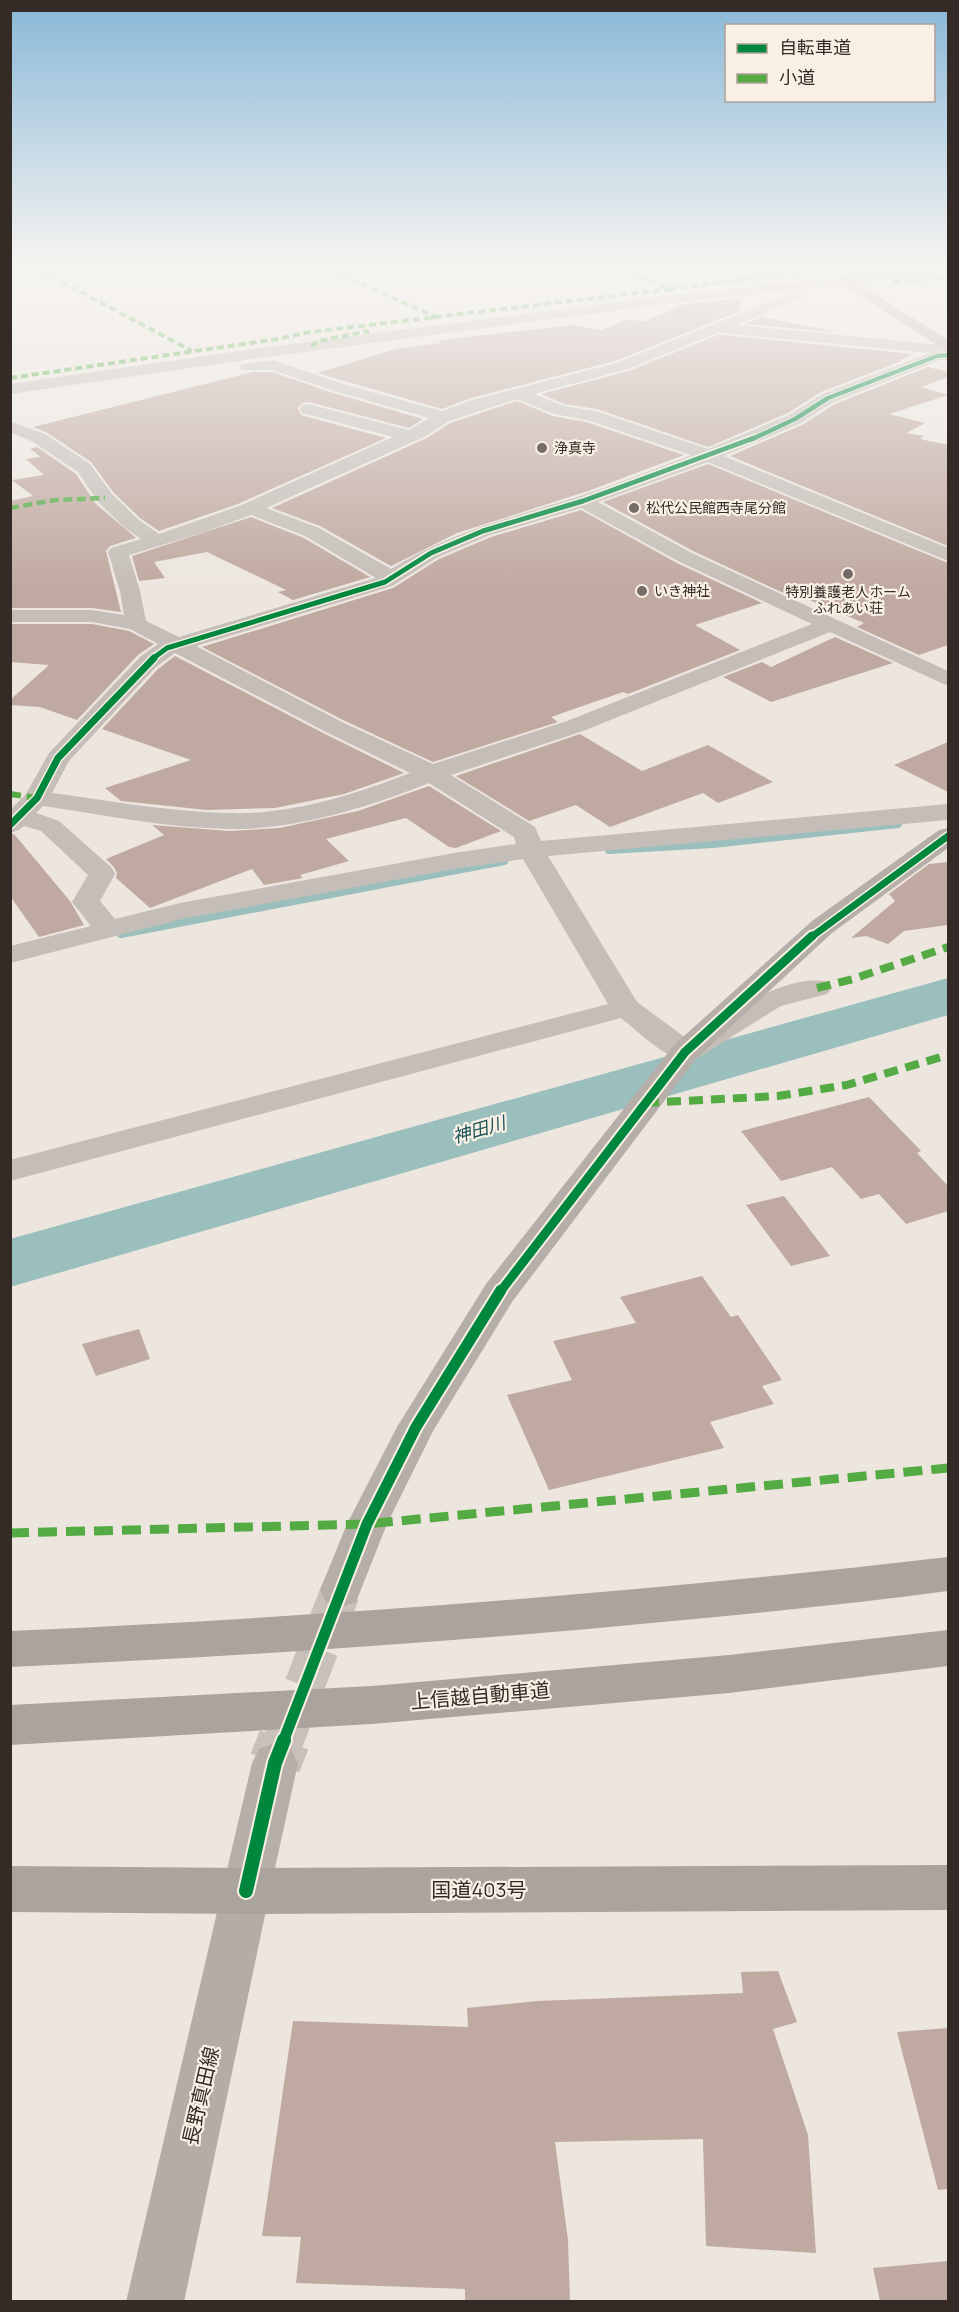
<svg xmlns="http://www.w3.org/2000/svg" width="959" height="2312" viewBox="0 0 959 2312" font-family="Manrope,'Noto Sans JP',sans-serif">
<style>
.lines{fill:none;stroke-linecap:round;stroke-linejoin:round}
.stream{stroke:#9abfbd;stroke-width:8}
.river{fill:#9abfbd;fill-rule:evenodd}
.building{fill:#c0a9a0}
.secondary-tunnel-far1{stroke:#c7c1ba;stroke-width:40;stroke-dasharray:40 20;stroke-linecap:butt}
.secondary-tunnel{stroke:#c7c1ba;stroke-width:52;stroke-dasharray:52 26;stroke-linecap:butt}
.street{fill:#c5beb8;fill-rule:evenodd}
.secondary{fill:#b6aea8;fill-rule:evenodd}
.primary{fill:#b4aca7;fill-rule:evenodd}
.highway{fill:#aba49e;fill-rule:evenodd}
.quiet-far4{stroke:#54ab44;stroke-width:4;stroke-dasharray:7 4;stroke-linecap:butt}
.quiet-far3{stroke:#54ab44;stroke-width:4.5;stroke-dasharray:9 4.5;stroke-linecap:butt}
.quiet-far2{stroke:#54ab44;stroke-width:6;stroke-dasharray:11 6;stroke-linecap:butt}
.quiet-far1{stroke:#54ab44;stroke-width:8;stroke-dasharray:14 8;stroke-linecap:butt}
.quiet{stroke:#54ab44;stroke-width:9;stroke-dasharray:19 9;stroke-linecap:butt}
.cycleway-far5-casing{stroke:#f9f0e5;stroke-width:6}
.cycleway-far4-casing{stroke:#f9f0e5;stroke-width:8}
.cycleway-far3-casing{stroke:#f9f0e5;stroke-width:10}
.cycleway-far2-casing{stroke:#f9f0e5;stroke-width:13}
.cycleway-far1-casing{stroke:#f9f0e5;stroke-width:15}
.cycleway-casing{stroke:#f9f0e5;stroke-width:18}
.cycleway-far5{stroke:#00873e;stroke-width:4.5}
.cycleway-far4{stroke:#00873e;stroke-width:5}
.cycleway-far3{stroke:#00873e;stroke-width:7}
.cycleway-far2{stroke:#00873e;stroke-width:9}
.cycleway-far1{stroke:#00873e;stroke-width:11}
.cycleway{stroke:#00873e;stroke-width:14}
.poi-dot{fill:#756c67;stroke:#f9f0e5;stroke-width:2}
.labels{text-anchor:middle;stroke-width:4.5;stroke-linejoin:round;paint-order:stroke}
.far-poi-label{font-size:14px;fill:#352b26;stroke:#f9f0e5;text-anchor:start}
.water-label{font-size:18px;font-style:italic;fill:#1b5457;stroke:#f9f0e5}
.near-street-label{font-size:20px;fill:#352b26;stroke:#f9f0e5}
</style>
<rect width="100%" height="100%" fill="#ece6df"/>
<g class="lines">
<path class="stream" d="M609,850l104,-6 185,-20
M121,934l383,-73"/>
<path class="river" d="M948,978v37l-938,272v-48z"/>
</g>
<path class="building" d="M741,298l-1,13 -125,50 -144,37 -29,11 -125,-36 79,-24 44,-6v-3l133,-15 28,5 27,-11 15,3 35,-15v-2z
M762,317l74,15 -90,-8z
M720,334l3,1 191,19 -15,7h3l-81,31 -33,21 -80,34 -111,-38 -32,-5 -24,-10 88,-23z
M928,367l20,5v5l-27,10 27,8 -59,19 36,9 -19,10 18,3 -4,3 28,6v101l-218,-90 72,-31 33,-21z
M253,372h19l61,21 90,26 -14,9 -100,-26 -7,1 -4,5 3,7 85,23 -148,66 -79,27 -19,-13 -26,-25 -23,-31 -45,-30 -13,-5z
M517,401l36,15 33,6 98,33 -96,36 -131,42 -66,33 -71,-40 -48,-18 155,-70 23,-15z
M37,447l39,27 20,30 40,34 -26,8 -4,5 15,61 -29,-4h-82v-107l23,-5 -21,-16 32,-5 -18,-16 15,-2 -11,-8z
M708,464l240,99v82l-29,10 -62,-28 7,-4 -71,-30 -5,2 -95,-44 -90,-49z
M581,510l96,53 85,40 -67,22 45,25 -112,44 -5,-2 -72,25 7,5 -125,40 -90,-42 -141,-73 191,-59 46,-29 52,-22z
M251,517l53,21 66,39 -77,23 -15,-8 8,-2 -79,-38 -53,10 11,16 -26,3 -7,-25z
M10,624h82l37,7 25,13 -16,11 -61,65 -37,-13 -30,-2v-5l39,-35 -39,-3z
M835,637l58,26 -122,39 -48,-25 39,-15 9,5z
M175,656l150,78 79,39 -60,21 -69,14 -68,2 -86,-9 -16,-13 86,-28 -89,-31 56,-60z
M580,734l62,37 66,-26 65,37 -55,21 -15,-10 -93,34 -34,-22 -47,16 -73,-45z
M948,742v50l-54,-27z
M429,786l72,45 -45,17 -7,-1 -43,-29 -80,21 23,22 -49,14 3,3 -39,7 -12,-16 -102,39 -34,-30 1,-5 -3,-6 -8,-8 58,-24 -12,-10 77,6 51,-3 78,-17z
M14,834l56,67 14,24 -45,12 -29,-41v-61z
M948,862v63l-44,6 -16,13 -22,-8 -15,2 44,-37 -6,-7 40,-30z
M869,1097l52,54 -4,2 31,33v25l-42,13 -27,-30 -18,5 -29,-32 -51,14 -40,-50z
M784,1196l46,60 -39,10 -45,-61z
M702,1276l29,41 7,-2 44,65 -20,6 12,18 -64,18 14,26 -175,42 -42,-95 65,-15 -19,-39 83,-18 -16,-26z
M139,1329l11,30 -54,17 -14,-32z
M778,1971l19,51 -24,7 35,106 8,118 -110,-7 -3,-107 -148,3 13,98 2,61h-105v-12l-169,-6 5,-46 -39,-1 31,-215 175,6 -1,-19 70,-7 206,-8 -2,-21z
M948,2028v161l-10,1 -41,-158z
M948,2261v40h-68l-7,-33z"/>
<g class="lines">
<path class="secondary-tunnel-far1" d="M283,1742l58,-152"/>
<path class="secondary-tunnel" d="M275,1763l9,-23"/>
<path class="street" d="M948,266v8l-283,30 -412,55 -243,35v-10l243,-35 412,-53z
M797,291l7,4 -2,3 -65,27 206,20 5,2v13h-8l-106,42 -33,21 -77,33 224,92v13l-240,-99 -110,40 94,51 256,118v15l-118,-54 -247,99 -132,44 84,52 6,14 407,-37v16l-400,36 89,146 49,36c34,-20 101,-66 141,-56l5,6 -5,6 -46,12 -85,53c-27,6 -54,-25 -75,-41l-611,163v-21l598,-156 -85,-145 -69,10 -272,50 -172,44v-17l81,-20 -19,-24 16,-27 -47,-44 -17,-5 -5,4 -9,3v-23l16,-16 23,-41 91,-96 18,-13 -28,-15 -38,-7h-82v-12h82l32,5 -4,-24 -12,-39 3,-4 30,-9 -16,-11 -27,-26 -20,-30 -45,-30 -23,-10v-11l35,13 45,30 22,30 27,26 20,14 80,-28 154,-69 -91,-24 -2,-4 2,-4 6,-1 101,26 20,-12 -95,-27 -62,-21h-30l-2,-3 2,-3 31,-4 73,25 96,26 30,-11 144,-37zM720,332l3,1 207,20 -108,41 -33,21 -81,34 -112,-38 -32,-5 -30,-12 94,-25zM517,399l37,15 33,6 104,35c-39,15 -77,30 -117,43 -66,20 -123,34 -183,71l-72,-41 -53,-20 160,-72 23,-15zM581,508l97,53 134,63 -245,97 -134,43 -91,-42 -146,-76 196,-60 46,-29 52,-22zM251,515l54,21 71,42 -197,59 -33,-16 -6,-30 -11,-36 76,-23zM175,653l151,79 84,41c-56,22 -120,42 -181,40 -59,-1 -118,-12 -177,-20l17,-32 87,-94zM429,783l85,54 2,7 -62,9 -274,50 -65,16 -15,-18 15,-27 -3,-6 -53,-47 -23,-8 7,-7c62,9 124,22 186,23 65,1 141,-22 200,-46z"/>
<path class="secondary" d="M844,275l104,65v11l-5,-2 -104,-67 -2,-3 2,-3z
M948,828v20l-116,85 -136,126 -184,243 -79,129 -46,93 -31,78 -15,5 -15,-5 -6,-12 27,-66 50,-97 89,-143 188,-239 138,-124 127,-91z
M275,1743l16,6 7,14 -28,128 -7,16 -17,7 -17,-7 -7,-16 30,-128 7,-14z"/>
<path class="primary" d="M246,1868l17,7 7,16 -86,411h-58l96,-411 7,-16z"/>
<path class="highway" d="M948,1557v34c-95,13 -191,22 -286,31 -217,21 -434,35 -652,45v-36c314,-14 626,-38 938,-74z
M948,1630v36l-219,27 -357,31 -362,21v-40l362,-19 357,-31z
M10,1866l236,2 702,-3v45l-702,4 -236,-2z"/>
<path class="quiet-far4" d="M32,266l160,85
M321,266l113,50 -4,3
M608,266l63,23 117,-16 11,2
M10,267l11,-1
M893,282l55,-4
M311,346l7,-5 51,-10
M10,378l268,-39 32,-7 361,-43"/>
<path class="quiet-far3" d="M10,508l45,-8 50,-2"/>
<path class="quiet-far2" d="M10,794l27,4"/>
<path class="quiet-far1" d="M817,988l36,-9 95,-32
M645,1103l133,-7 69,-11 101,-30"/>
<path class="quiet" d="M10,1533l357,-9 581,-56"/>
<defs>
<path id="cycleway-far5" d="M750,440l45,-21 33,-21 109,-42 11,-1"/>
<path id="cycleway-far4" d="M152,659l15,-11 218,-66 46,-29 52,-22 100,-30 171,-63"/>
<path id="cycleway-far3" d="M10,825l27,-27 21,-40 96,-100
M810,938l138,-102"/>
<path id="cycleway-far2" d="M500,1292l185,-240 127,-116"/>
<path id="cycleway-far1" d="M283,1742l84,-218 49,-97 85,-137"/>
<path id="cycleway" d="M246,1891l29,-128 9,-23"/>
</defs>
<use href="#cycleway-far5" class="cycleway-far5-casing"/>
<use href="#cycleway-far4" class="cycleway-far4-casing"/>
<use href="#cycleway-far3" class="cycleway-far3-casing"/>
<use href="#cycleway-far2" class="cycleway-far2-casing"/>
<use href="#cycleway-far1" class="cycleway-far1-casing"/>
<use href="#cycleway" class="cycleway-casing"/>
<use href="#cycleway-far5" class="cycleway-far5"/>
<use href="#cycleway-far4" class="cycleway-far4"/>
<use href="#cycleway-far3" class="cycleway-far3"/>
<use href="#cycleway-far2" class="cycleway-far2"/>
<use href="#cycleway-far1" class="cycleway-far1"/>
<use href="#cycleway" class="cycleway"/>
</g>
<linearGradient id="sky" x2="0" y2="1"><stop stop-color="#89b8d7"/><stop offset="0.45" stop-color="#f6f4f1"/><stop offset="1" stop-color="#f6f4f1" stop-opacity="0"/></linearGradient>
<rect width="959" height="590" fill="url(#sky)"/>
<g class="poi-dot">
<circle cx="542" cy="448" r="6"/>
<circle cx="634" cy="508" r="6"/>
<circle cx="848" cy="574" r="6"/>
<circle cx="642" cy="591" r="6"/>
</g>
<g class="labels">
<g class="far-poi-label">
<text x="554" y="453">浄真寺</text>
<text x="646" y="513">松代公民館西寺尾分館</text>
<text x="654" y="596">いき神社</text>
<text x="848" y="597" text-anchor="middle">特別養護老人ホーム<tspan x="848" dy="16">ふれあい荘</tspan></text>
</g>
<g class="water-label">
<text transform="translate(479 1130) rotate(-16)" y="6">神田川</text>
</g>
<g class="near-street-label">
<text transform="translate(480 1696) rotate(-5)" y="7">上信越自動車道</text>
<text x="479" y="1897">国道403号</text>
<text transform="translate(201 2096) rotate(-77)" y="7">長野真田線</text>
</g>
</g>
<rect width="959" height="2312" fill="none" stroke="#352b26" stroke-width="24"/>
<rect x="725" y="24" width="210" height="78" fill="#f9f0e5" stroke="#aba199" stroke-width="1.5"/>
<rect x="737" y="44" width="30" height="9" fill="#00873e" stroke="#aba199" stroke-width="1.5"/>
<text x="779" y="54" font-size="18" fill="#352b26">自転車道</text>
<rect x="737" y="74" width="30" height="9" fill="#54ab44" stroke="#aba199" stroke-width="1.5"/>
<text x="779" y="84" font-size="18" fill="#352b26">小道</text>
</svg>
